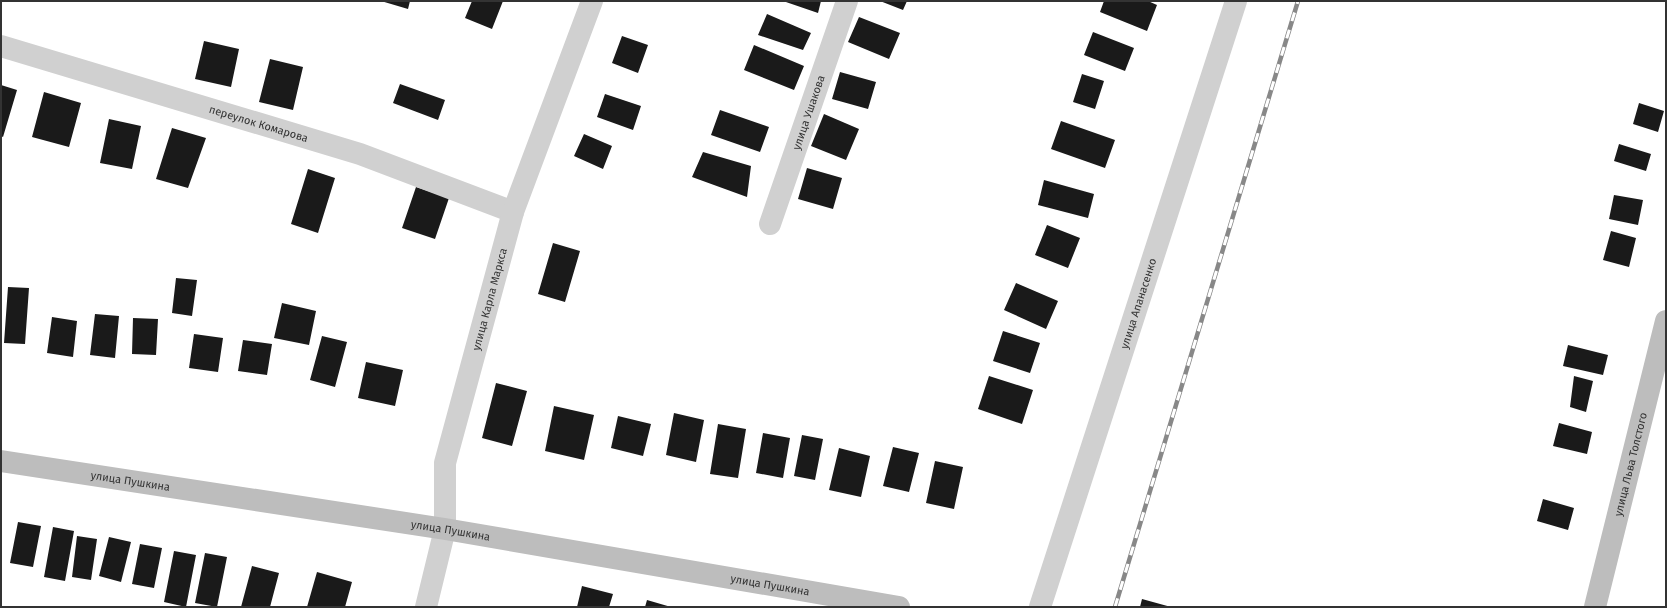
<svg xmlns="http://www.w3.org/2000/svg" width="1667" height="608" viewBox="0 0 1667 608" font-family="'Fira Sans',sans-serif">
<style>
.building{fill:#1a1a1a}
.lines{fill:none;stroke-linecap:round;stroke-linejoin:round}
.minor{stroke:#d0d0d0;stroke-width:22}
.tertiary{stroke:#d0d0d0;stroke-width:22}
.secondary{stroke:#bdbdbd;stroke-width:22}
.rail-casing{stroke:#888;stroke-width:4.5}
.rail{stroke:#fff;stroke-width:3;stroke-dasharray:9;stroke-linecap:butt}
.labels{text-anchor:middle;stroke-width:4;stroke-linejoin:round;paint-order:stroke}
.street-label{font-size:11px;fill:#333;stroke:#fff}
</style>
<rect width="100%" height="100%" fill="#fff"/>
<path class="building" d="M381,1h29l-2,8z
M472,1h31l-11,28 -27,-11z
M783,1h38l-3,12z
M880,1h27l-4,9z
M1104,1h44l9,4 -10,26 -47,-19z
M767,14l44,19 -8,17 -45,-15z
M859,17l41,16 -11,26 -41,-17z
M1093,32l41,16 -9,23 -41,-16z
M622,36l26,9 -10,28 -26,-10z
M204,41l35,8 -8,38 -36,-8z
M754,45l50,21 -10,24 -50,-20z
M270,59l33,8 -10,43 -34,-8z
M840,72l36,10 -8,27 -36,-10z
M1082,74l22,7 -9,28 -22,-7z
M400,84l45,16 -7,20 -45,-17z
M1,85l16,5 -14,47 -2,-1z
M44,92l37,11 -12,44 -37,-10z
M605,94l36,12 -8,24 -36,-13z
M1639,103l25,8 -6,21 -25,-8z
M720,110l49,17 -9,25 -49,-17z
M824,114l35,15 -13,31 -35,-14z
M109,119l32,7 -9,43 -32,-6z
M1061,121l54,19 -10,28 -54,-19z
M172,128l34,10 -18,50 -32,-9z
M584,134l28,12 -9,23 -29,-13z
M1619,144l32,10 -5,17 -32,-10z
M703,152l48,14 -4,31 -55,-20z
M807,168l35,10 -9,31 -35,-10z
M308,169l27,9 -17,55 -27,-9z
M1044,180l50,14 -6,24 -50,-13z
M416,187l33,11 -14,41 -33,-11z
M1614,195l29,5 -5,25 -29,-6z
M1047,225l33,13 -12,30 -33,-13z
M1611,231l25,7 -7,29 -26,-7z
M553,243l27,8 -15,51 -27,-8z
M176,278l21,2 -5,36 -20,-3z
M1016,283l42,18 -12,28 -42,-19z
M8,287l21,1 -4,56 -21,-1z
M282,303l34,8 -7,34 -35,-7z
M95,314l24,2 -4,42 -25,-3z
M52,317l25,4 -4,36 -26,-4z
M133,318l25,1 -2,36 -24,-1z
M1003,331l37,12 -10,30 -37,-12z
M194,334l29,4 -5,34 -29,-4z
M322,336l25,6 -12,45 -25,-7z
M243,340l29,4 -5,31 -29,-4z
M1568,345l40,10 -5,20 -40,-9z
M366,362l37,8 -8,36 -37,-8z
M989,376l44,14 -11,34 -44,-15z
M1574,376l19,5 -7,31 -16,-5z
M496,383l31,8 -15,55 -30,-8z
M554,406l40,9 -10,45 -39,-9z
M674,413l30,7 -8,42 -30,-7z
M618,416l33,8 -8,32 -32,-8z
M1559,423l33,9 -5,22 -34,-8z
M718,424l28,5 -8,49 -28,-4z
M763,433l27,5 -7,40 -27,-5z
M802,435l21,4 -8,41 -21,-4z
M893,447l26,6 -10,39 -26,-6z
M839,448l31,8 -9,41 -32,-7z
M935,461l28,6 -9,42 -28,-6z
M1543,499l31,9 -6,22 -31,-9z
M18,522l23,4 -8,41 -23,-4z
M53,527l21,4 -9,50 -21,-4z
M77,536l20,3 -6,41 -19,-3z
M109,537l22,5 -10,40 -22,-6z
M140,544l22,4 -8,40 -22,-4z
M174,551l22,4 -10,52 -22,-5z
M205,553l22,4 -10,50 -22,-4z
M252,566l27,7 -9,34h-29z
M317,572l35,10 -7,25h-38z
M582,586l31,8 -4,13h-32z
M1142,599l29,8h-31z
M647,600l24,7h-26z"/>
<g class="lines">
<g class="minor">
<path id="s1" d="M1,46l359,108 153,58"/>
<path id="s2" d="M770,224l77,-223"/>
<path id="s3" d="M1040,607l196,-606"/>
</g>
<path class="tertiary" id="s4" d="M426,607l19,-78v-66l68,-251 79,-211"/>
<g class="secondary">
<path id="s5" d="M1,461l444,68 454,78"/>
<path id="s6" d="M1595,607l71,-286"/>
</g>
<defs>
<path id="rail" d="M1115,607l183,-606"/>
</defs>
<use href="#rail" class="rail-casing"/>
<use href="#rail" class="rail"/>
</g>
<g class="labels">
<g class="street-label">
<text dy="4" stroke="none"><textPath href="#s2" startOffset="118">улица Ушакова</textPath></text>
<text dy="4" stroke="none"><textPath href="#s1" startOffset="269">переулок Комарова</textPath></text>
<text dy="4" stroke="none"><textPath href="#s4" startOffset="316">улица Карла Маркса</textPath></text>
<text dy="4" stroke="none"><textPath href="#s3" startOffset="319">улица Апанасенко</textPath></text>
<text dy="4" stroke="none"><textPath href="#s6" startOffset="147">улица Льва Толстого</textPath></text>
<text dy="4" stroke="none"><textPath href="#s5" startOffset="131">улица Пушкина</textPath></text>
<text dy="4" stroke="none"><textPath href="#s5" startOffset="455">улица Пушкина</textPath></text>
<text dy="4" stroke="none"><textPath href="#s5" startOffset="779">улица Пушкина</textPath></text>
</g>
</g>
<rect width="1667" height="608" fill="none" stroke="#333333" stroke-width="4"/>
</svg>
